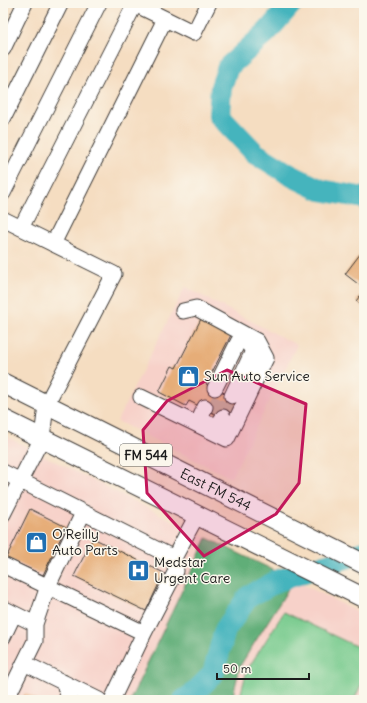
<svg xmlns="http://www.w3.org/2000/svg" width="367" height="703" viewBox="0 0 367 703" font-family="Delius,sans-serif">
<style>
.built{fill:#f7d1c9}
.green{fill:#77ca8d;stroke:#4a7354}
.forest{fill:#61ae78;stroke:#3e654a}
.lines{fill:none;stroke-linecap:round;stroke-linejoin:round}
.river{stroke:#44b4bd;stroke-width:22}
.building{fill:#e6ad78}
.minor-tunnel{stroke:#cab6a0;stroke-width:15;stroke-dasharray:15 8;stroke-linecap:butt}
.minor-casing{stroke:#3d3935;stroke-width:17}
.major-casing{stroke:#3d3935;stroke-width:21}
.minor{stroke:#fff;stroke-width:15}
.major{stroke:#fff;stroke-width:19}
.marked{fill:#c2185b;fill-opacity:0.2;stroke:#c2185b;stroke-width:3;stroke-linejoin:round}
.labels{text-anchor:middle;stroke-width:3;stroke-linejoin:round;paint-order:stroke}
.shield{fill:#fbf7ec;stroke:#5f5e5a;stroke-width:1}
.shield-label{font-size:13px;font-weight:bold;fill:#1c1c1c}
.poi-label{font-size:14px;fill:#1c1c1c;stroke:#fbf7ec;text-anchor:start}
.street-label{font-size:14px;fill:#1c1c1c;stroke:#fbf7ec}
</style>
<rect width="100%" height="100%" fill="#fbf7ec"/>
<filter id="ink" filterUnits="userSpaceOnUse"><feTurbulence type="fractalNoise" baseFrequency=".025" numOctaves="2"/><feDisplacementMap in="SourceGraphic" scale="8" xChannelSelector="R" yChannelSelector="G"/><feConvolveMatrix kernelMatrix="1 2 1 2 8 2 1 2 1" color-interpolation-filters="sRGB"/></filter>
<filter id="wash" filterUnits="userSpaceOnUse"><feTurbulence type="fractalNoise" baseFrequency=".012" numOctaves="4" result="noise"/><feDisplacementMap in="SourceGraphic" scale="16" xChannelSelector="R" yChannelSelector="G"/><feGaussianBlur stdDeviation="0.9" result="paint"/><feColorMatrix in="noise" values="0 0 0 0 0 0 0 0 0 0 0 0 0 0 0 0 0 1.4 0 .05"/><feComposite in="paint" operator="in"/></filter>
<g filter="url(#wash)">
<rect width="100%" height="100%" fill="#f5ddc1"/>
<path class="built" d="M185,287l112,58 -66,133 -114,-57z
M3,435l204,103 -77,162h-127z
M294,580l70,35v85h-132l8,-34z"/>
<path class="green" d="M284,612l80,38v29l-10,21h-115l8,-30z"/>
<path class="forest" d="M207,538l87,42 -54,86 -8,34h-102z"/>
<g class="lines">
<path class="river" d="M292,3l-25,29 -39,35 -7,20 -2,28 36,38 37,23 29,14 43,8
M184,700l10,-7 19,-19 12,-44 23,-33 29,-16 87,-29"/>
</g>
<g id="blocks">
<path class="building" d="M361,253l3,3v28l-2,3 -17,-13z
M364,291v16l-8,-6z
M201,319l30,16 -25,49 33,16 -10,21 -40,-20 -3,5 -27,-14 13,-26 4,2z
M30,509l36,18 -23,48 -37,-17z
M93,538l71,35 -18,38 -72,-35z
M25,693l13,7h-17z"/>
</g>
</g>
<g filter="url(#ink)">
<use href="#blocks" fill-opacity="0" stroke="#3d3935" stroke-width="1"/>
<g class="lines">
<path class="minor-tunnel" d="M213,412l10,-21
M223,417l9,-21"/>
<defs>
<path id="minor" d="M133,3l61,30 15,-30
M3,49l22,-46
M3,119l58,-116
M3,193l96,-190
M3,219l111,55 -68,131 -4,33 -39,76
M21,228l114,-224
M53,244l112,-225
M215,388l23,-46h9l6,9 -21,45
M141,397l86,42 39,-81 -9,-17 -61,-33 -13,3
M205,407l-4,9 6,8h12l4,-7
M3,472l171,86
M3,565l141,68
M3,608l32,16
M3,637l11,-23
M24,663l75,37
M63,682l7,18
M6,700l29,-59v-17l13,-38 35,-73
M112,700l32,-67 32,-62 -2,-13 23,-43"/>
<g id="major">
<path id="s1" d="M3,383l361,181"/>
<path d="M3,419l361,179"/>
</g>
</defs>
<use href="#minor" class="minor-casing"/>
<use href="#major" class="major-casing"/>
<use href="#minor" class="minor"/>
<use href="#major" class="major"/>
</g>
</g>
<path class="marked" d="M227,370l79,34 -7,79 -23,31 -72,42 -57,-63 -4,-63 24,-29z"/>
<defs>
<symbol id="shop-square" viewBox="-11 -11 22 22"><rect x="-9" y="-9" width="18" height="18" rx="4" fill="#1f6fb2" stroke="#fbf7ec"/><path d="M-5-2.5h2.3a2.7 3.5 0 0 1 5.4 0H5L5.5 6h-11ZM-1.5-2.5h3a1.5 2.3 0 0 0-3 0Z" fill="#fff"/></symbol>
<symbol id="hospital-square" viewBox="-11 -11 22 22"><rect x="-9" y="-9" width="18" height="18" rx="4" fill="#1f6fb2" stroke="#fbf7ec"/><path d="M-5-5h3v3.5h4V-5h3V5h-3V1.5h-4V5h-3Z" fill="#fff"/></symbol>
</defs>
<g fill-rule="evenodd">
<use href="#shop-square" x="176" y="364" width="25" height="25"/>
<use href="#shop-square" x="24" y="530" width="25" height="25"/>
<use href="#hospital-square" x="126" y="558" width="25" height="25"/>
</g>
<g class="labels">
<rect class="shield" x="120" y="444" width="52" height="22" rx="3"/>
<g class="shield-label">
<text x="146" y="460">FM 544</text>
</g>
<g class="poi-label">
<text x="204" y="381">Sun Auto Service</text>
<text x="52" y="539">O'Reilly<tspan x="52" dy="16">Auto Parts</tspan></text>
<text x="154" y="567">Medstar<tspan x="154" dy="16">Urgent Care</tspan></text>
</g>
<g class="street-label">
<text dy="5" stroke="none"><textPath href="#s1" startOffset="238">East FM 544</textPath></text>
</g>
</g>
<rect width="367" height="703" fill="none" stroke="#fbf7ec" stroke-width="16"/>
<path d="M217 673v6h92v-6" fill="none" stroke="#1c1c1c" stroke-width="2"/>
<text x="223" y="673" font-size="12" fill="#1c1c1c" stroke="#fbf7ec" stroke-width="3" paint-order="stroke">50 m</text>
</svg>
